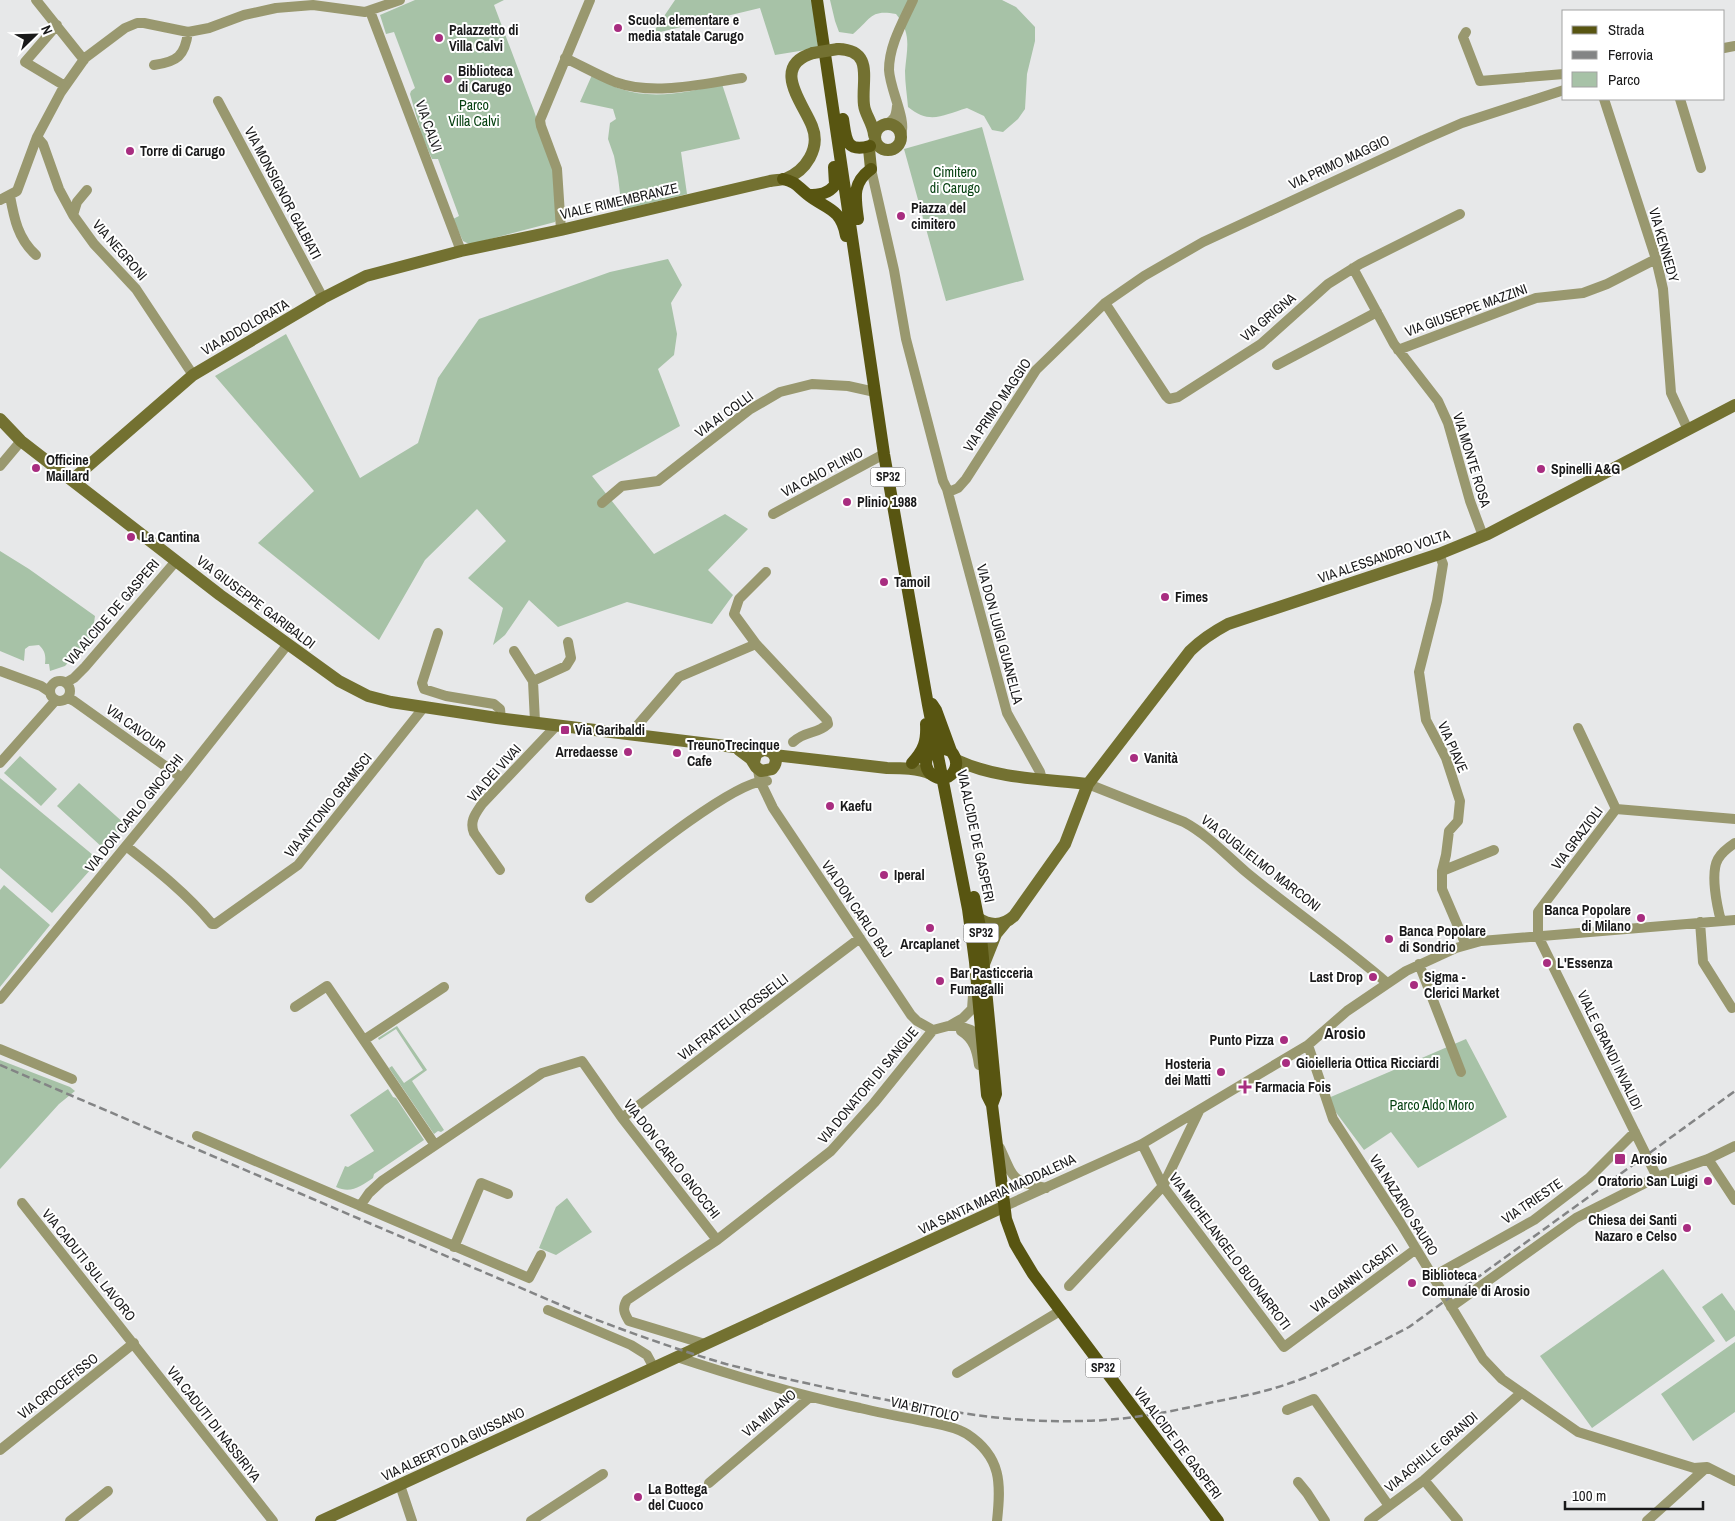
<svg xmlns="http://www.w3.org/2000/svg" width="1735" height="1521" viewBox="0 0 1735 1521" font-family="'Archivo Narrow',sans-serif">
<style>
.green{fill:#a7c2a7}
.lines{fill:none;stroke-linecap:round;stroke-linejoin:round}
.street{stroke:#99986f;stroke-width:10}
.secondary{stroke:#737131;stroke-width:12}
.primary{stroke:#585511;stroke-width:12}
.rail{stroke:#838485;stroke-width:2.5;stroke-dasharray:8 4;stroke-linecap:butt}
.secondary-bridge{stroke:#737131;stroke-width:12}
.poi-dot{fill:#a82d80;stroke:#fff;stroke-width:2}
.labels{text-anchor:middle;stroke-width:4;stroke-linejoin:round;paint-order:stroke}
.shield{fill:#fff;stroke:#5e5e5f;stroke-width:1}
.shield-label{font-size:12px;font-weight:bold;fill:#19191a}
.poi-label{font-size:14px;font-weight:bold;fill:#19191a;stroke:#fff;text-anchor:start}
.park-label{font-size:14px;fill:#064111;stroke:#fff}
.street-label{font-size:14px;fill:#19191a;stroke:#fff}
.quarter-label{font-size:16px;font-weight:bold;fill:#19191a;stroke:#fff}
</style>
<rect width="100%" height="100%" fill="#e7e8e9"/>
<path class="green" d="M415,0h89l-10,5 40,106 20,58 3,49 -2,4 -76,20 -10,2 -6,-3 -10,-22 6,-3 -21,-57h-6l-10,-23 -12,-42 1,-3 4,-3 -21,-56 -8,2 -6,-19z
M675,0h137l6,48 -43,7 -15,-47 -108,26z
M830,0h172l14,7 19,20v14l-8,33 -2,35 -7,10 -15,13 -11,-2 -8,-14 -17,-8c-24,7 -37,17 -59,-1 -1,-12 -3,-24 -3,-36 2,-24 7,-37 -9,-57 -26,-5 -25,5 -43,20l-14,-2 -4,-11z
M592,75c10,5 19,11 29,14 32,11 69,3 101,-5l18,55 -59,13 6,42 -65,16 -4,-33 -4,-21 -6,-17 2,-16 6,-4 -3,-10 -33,-7z
M982,127l42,153 -78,21 -42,-152z
M668,259l14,26 -11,18 6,31 -3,21 -16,14 22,57 -88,50 62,78 71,-40 23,15 -40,41 25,25 -21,29 -85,-22 -69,25 -29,-27 -24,35 -12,10 10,-37 -35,-30 38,-37 -29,-32 -52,51 -46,80 -121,-97 56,-52 -99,-115 71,-42 74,144 58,-35 20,-65 41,-59 131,-47z
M0,551l29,18 66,47 -3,21 -27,29 -15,5 -1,-7h-4c1,-9 0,-13 -6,-19l-10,1 -4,3 -1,12 -24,-10z
M20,756l37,33 -16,17 -37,-33z
M0,778l99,82 -47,53 -52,-45z
M79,783l46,41 -22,24 -46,-42z
M4,885l46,40 -50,62v-97z
M397,1026l30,44 -15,11 32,49 -3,2 -3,-1 -4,3 -45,-66 3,-2 12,17 19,-13 -27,-41 -17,11 -1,-2z
M1466,1039l41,78 -89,51 -27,-36 -27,18 -38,-51z
M0,1060l70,27 5,4 -16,13 -59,65z
M388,1089l5,8 3,1 28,42 -50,34 -1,4c-12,8 -22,16 -37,9l9,-21 3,1 26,-16 -24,-36z
M567,1198l25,34 -36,23 -17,-7 17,-41z
M1663,1269l52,72 -123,87 -52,-72z
M1722,1293l13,18v25l-9,6 -24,-35z
M1735,1342v70l-42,29 -32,-47z"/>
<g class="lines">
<path class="street" d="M36,0l48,60
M370,11l91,240
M57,25l-32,37 40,24
M1466,32l-3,5 17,44 84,-7
M1724,48l11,-2
M565,58c17,8 33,17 50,24 39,14 86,2 127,-4
M154,65c23,-3 31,-9 34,-33
M1604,99l52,160 7,30 8,104 17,37
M1680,99l21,69
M218,101l105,197
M886,124c9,-4 10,-8 11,-18
M901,135c6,-15 -11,-45 -12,-65 0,-25 14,-48 24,-70
M37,137l6,7 16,45 14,26 21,29 42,45 57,86
M871,169l23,101 12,69 37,142 4,8 4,2 7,-3 8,-9 70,-109 69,-67 39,-27 59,-34 220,-102 39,-17 102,-33
M10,196c4,22 8,43 26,59
M0,200l17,-9 20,-54 24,-45 24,-34 40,-30 12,-5h7l44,9 21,-4 35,-13 32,-7 37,-3 52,7 35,-12
M73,215l4,-13 10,-12
M561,230l-4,-61 -16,-43 -1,-6 50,-120
M1353,268l41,76 44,57 10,22 22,78 13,35
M1105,303l61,93 3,3 9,-2 83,-53 67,-60 32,-20 100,-50
M1398,350l138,-52 47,-5 24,-9 49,-25
M1277,365l100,-53
M0,466l21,-25
M947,489l60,224 33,59 2,7
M602,503l20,-17 36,-5 91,-71 31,-18 32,-8 36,2 27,6
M773,514l111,-60
M1439,554l4,10 -6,37 -18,71 7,48 20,38 14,43 -2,20 -9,10 -3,24 -4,16v18l24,56
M438,633l-16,50 2,6 22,7 48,8 6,5 1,10
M756,644l-22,-30 5,-15 27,-27
M514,651l19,30 2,41
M0,671l41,15 9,6
M50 691a10 10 0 1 1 20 0a10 10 0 1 1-20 0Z
M533,681l33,-15 5,-8 -3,-16
M67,682l7,-4 11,-11 91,-106
M68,698l6,3 108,77
M1578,728l38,81 -78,103v24l119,241
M630,734l49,-57 77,-33 71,76 1,4c-12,11 -22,6 -35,18
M0,763l56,-63
M758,770l2,11 13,27 138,207 6,6 16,9
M1088,784l96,38c24,13 42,33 62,50 46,38 96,72 141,111
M1616,809l119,10
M126,846c31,24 61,48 86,78h3l83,-59 126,-158
M500,870l-26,-37c-5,-12 2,-20 8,-29l75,-79
M1442,871l52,-21
M590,898c29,-23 145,-120 177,-117
M1721,921c-4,-15 -11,-48 -3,-62 4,-7 11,-12 17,-16
M1700,922l3,40 29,46
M1419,964l42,108
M0,999l182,-221 106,-134
M295,1007l32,-21 108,159
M949,1026l14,-8 9,-9 1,-14
M961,1031c13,8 16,20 18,34
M364,1040l80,-53
M1308,1045l25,74 68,105 82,135 19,20 76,53 116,36 13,-1 28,14
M0,1049l72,30
M622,1118l238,-180
M197,1136l332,142 12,-23
M1142,1144l21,42 121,161 132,-98
M1000,1148c14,31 11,33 46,40
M1708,1159l27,41
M22,1203l251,318
M360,1206l9,-13 13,-12 160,-108 40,-12 40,57 95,122 -90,60c-5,8 -3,13 2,21l76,23
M1003,1207l139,-63 166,-99 39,-34 59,-40 50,-23 25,-7 254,-21
M717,1240l114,-89 43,-48 59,-73 15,-4h11l12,4 12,11
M454,1247l27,-64 27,11
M1432,1277l102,-57 55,-42 46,-46
M1069,1286l94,-100 36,-75
M1451,1307l125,-89 81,-41 51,-18 27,-13
M548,1310l83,35 16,10 7,13
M677,1357c60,20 121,38 183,51 21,5 42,9 63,13 14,3 31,5 44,13 35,23 34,50 30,87
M957,1373l103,-62
M1287,1410l27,-11 75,107 35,-26 97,-87
M0,1450l134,-107
M1424,1480l34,41
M1298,1482l9,11 18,28
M709,1483l101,-86
M400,1485l12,36
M70,1521l38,-30
M531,1521l72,-47
M1369,1521l20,-15
M1647,1521l60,-54"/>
<path class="secondary" d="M838,49c37,1 23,32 26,56 1,10 9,18 10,30
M875 137a13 13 0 1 1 26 0a13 13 0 1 1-26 0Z
M871,169l-2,-20 6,-8
M0,419l21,22 199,154 119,86 29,15 23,6 106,16 237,29 23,5
M72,480l121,-105 130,-77 43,-22 95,-25 100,-21 209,-49c5,-1 11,-1 15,-2 21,-8 36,-31 27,-53 -9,-23 -42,-60 1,-73
M739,750l12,9 5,8 5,4 11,-2c8,-9 2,-19 -9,-19l-7,4 -2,8
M774,755l113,13c14,0 31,0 44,6
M956,760c41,19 88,19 132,24
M978,918c13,9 25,8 36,-2l51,-72 23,-60 102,-133c12,-12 23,-19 38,-27l211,-70 49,-20 247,-129
M984,964l12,-30 10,-12
M321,1521l682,-314"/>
<path class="primary" d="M817,0l67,454 44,251 40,204 7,53 12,133 5,10 14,114 9,25 18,30 185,247
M843,119c3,19 2,34 27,27
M783,179c13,3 14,7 24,15 18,15 34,13 39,42
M808,195c11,0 20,-1 27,-10l-1,-18
M858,219c-3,-22 -6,-36 13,-50
M932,704l4,6 15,41c4,5 7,11 4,18 -9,21 -41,3 -24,-18l11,-3 9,3
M912,763c12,-13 15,-22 14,-39
M974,897l6,30 15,156 1,11 -4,11"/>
<path class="rail" d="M0,1065l584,250c47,18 94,35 142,49 50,13 101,24 151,34 67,13 132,25 200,23 45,0 88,-8 132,-18 18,-4 37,-7 55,-12 51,-13 99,-40 145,-64l326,-236"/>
<path class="secondary-bridge" d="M813,53l25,-4"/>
</g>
<g class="poi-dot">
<circle cx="618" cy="28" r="5"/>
<circle cx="439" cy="38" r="5"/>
<circle cx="448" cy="79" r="5"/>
<circle cx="130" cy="151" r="5"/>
<circle cx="901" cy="216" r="5"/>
<circle cx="36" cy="468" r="5"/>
<circle cx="1541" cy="469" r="5"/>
<circle cx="847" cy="502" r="5"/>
<circle cx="131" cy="537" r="5"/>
<circle cx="884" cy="582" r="5"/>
<circle cx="1165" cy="597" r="5"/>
<rect x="560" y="725" width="10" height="10" rx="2.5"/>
<circle cx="628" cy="752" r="5"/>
<circle cx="677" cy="753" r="5"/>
<circle cx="1134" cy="758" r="5"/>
<circle cx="830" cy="806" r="5"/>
<circle cx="884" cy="875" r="5"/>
<circle cx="1641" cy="918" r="5"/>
<circle cx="930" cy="928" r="5"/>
<circle cx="1389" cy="939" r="5"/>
<circle cx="1547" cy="963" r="5"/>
<circle cx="1373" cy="977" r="5"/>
<circle cx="940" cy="981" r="5"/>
<circle cx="1414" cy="985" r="5"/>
<circle cx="1284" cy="1040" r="5"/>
<circle cx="1286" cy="1063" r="5"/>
<circle cx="1221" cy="1072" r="5"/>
<path d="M1242.5 1079.5h5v5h5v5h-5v5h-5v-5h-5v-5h5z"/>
<rect x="1614" y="1153" width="12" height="12" rx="2.5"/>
<circle cx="1708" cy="1181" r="5"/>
<circle cx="1687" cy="1228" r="5"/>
<circle cx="1412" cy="1283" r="5"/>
<circle cx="638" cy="1497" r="5"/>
</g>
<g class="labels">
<g class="shield">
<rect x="870.5" y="467.5" width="35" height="19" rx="4"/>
<rect x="963.5" y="923.5" width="35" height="19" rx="4"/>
<rect x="1085.5" y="1358.5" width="35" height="19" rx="4"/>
</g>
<g class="shield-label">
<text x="888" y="481">SP32</text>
<text x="981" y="937">SP32</text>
<text x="1103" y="1372">SP32</text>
</g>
<g class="poi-label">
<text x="628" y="25">Scuola elementare e<tspan x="628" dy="16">media statale Carugo</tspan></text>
<text x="449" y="35">Palazzetto di<tspan x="449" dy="16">Villa Calvi</tspan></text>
<text x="458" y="76">Biblioteca<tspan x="458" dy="16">di Carugo</tspan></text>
<text x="140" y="156">Torre di Carugo</text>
<text x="911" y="213">Piazza del<tspan x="911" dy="16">cimitero</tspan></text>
<text x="46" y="465">Officine<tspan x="46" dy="16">Maillard</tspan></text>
<text x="1551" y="474">Spinelli A&amp;G</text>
<text x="857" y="507">Plinio 1988</text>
<text x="141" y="542">La Cantina</text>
<text x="894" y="587">Tamoil</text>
<text x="1175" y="602">Fimes</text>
<text x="575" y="735">Via Garibaldi</text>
<text x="687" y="750">TreunoTrecinque<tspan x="687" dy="16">Cafe</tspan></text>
<text x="618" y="757" text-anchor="end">Arredaesse</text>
<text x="1144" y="763">Vanità</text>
<text x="840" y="811">Kaefu</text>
<text x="894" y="880">Iperal</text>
<text x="1631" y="915" text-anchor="end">Banca Popolare<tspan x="1631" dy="16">di Milano</tspan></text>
<text x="1399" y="936">Banca Popolare<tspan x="1399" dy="16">di Sondrio</tspan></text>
<text x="930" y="949" text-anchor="middle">Arcaplanet</text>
<text x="1557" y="968">L'Essenza</text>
<text x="950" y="978">Bar Pasticceria<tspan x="950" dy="16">Fumagalli</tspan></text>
<text x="1363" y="982" text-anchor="end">Last Drop</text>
<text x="1424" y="982">Sigma -<tspan x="1424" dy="16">Clerici Market</tspan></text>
<text x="1274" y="1045" text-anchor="end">Punto Pizza</text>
<text x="1296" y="1068">Gioielleria Ottica Ricciardi</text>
<text x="1211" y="1069" text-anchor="end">Hosteria<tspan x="1211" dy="16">dei Matti</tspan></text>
<text x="1255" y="1092">Farmacia Fois</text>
<text x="1631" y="1164">Arosio</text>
<text x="1698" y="1186" text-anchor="end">Oratorio San Luigi</text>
<text x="1677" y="1225" text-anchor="end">Chiesa dei Santi<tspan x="1677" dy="16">Nazaro e Celso</tspan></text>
<text x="1422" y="1280">Biblioteca<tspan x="1422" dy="16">Comunale di Arosio</tspan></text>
<text x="648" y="1494">La Bottega<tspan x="648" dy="16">del Cuoco</tspan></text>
</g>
<g class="park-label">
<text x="474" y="110">Parco<tspan x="474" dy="16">Villa Calvi</tspan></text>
<text x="955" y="177">Cimitero<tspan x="955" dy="16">di Carugo</tspan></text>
<text x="1432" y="1110">Parco Aldo Moro</text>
</g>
<g class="street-label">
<text transform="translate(429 126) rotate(70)" y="5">VIA CALVI</text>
<text transform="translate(1339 162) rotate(-25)" y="5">VIA PRIMO MAGGIO</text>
<text transform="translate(283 193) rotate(62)" y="5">VIA MONSIGNOR GALBIATI</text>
<text transform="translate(619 201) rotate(-13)" y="5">VIALE RIMEMBRANZE</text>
<text transform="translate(1664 245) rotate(74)" y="5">VIA KENNEDY</text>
<text transform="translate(120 250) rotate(49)" y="5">VIA NEGRONI</text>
<text transform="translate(1466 310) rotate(-20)" y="5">VIA GIUSEPPE MAZZINI</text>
<text transform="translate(1268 317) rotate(-40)" y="5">VIA GRIGNA</text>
<text transform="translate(245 327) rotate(-30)" y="5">VIA ADDOLORATA</text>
<text transform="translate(997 405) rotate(-56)" y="5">VIA PRIMO MAGGIO</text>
<text transform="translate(724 414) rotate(-36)" y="5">VIA AI COLLI</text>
<text transform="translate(1472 460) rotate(73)" y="5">VIA MONTE ROSA</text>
<text transform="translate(822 472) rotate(-28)" y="5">VIA CAIO PLINIO</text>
<text transform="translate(1384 556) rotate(-19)" y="5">VIA ALESSANDRO VOLTA</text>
<text transform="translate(256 602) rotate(37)" y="5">VIA GIUSEPPE GARIBALDI</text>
<text transform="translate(112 612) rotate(-49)" y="5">VIA ALCIDE DE GASPERI</text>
<text transform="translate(1000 634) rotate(75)" y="5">VIA DON LUIGI GUANELLA</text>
<text transform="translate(136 728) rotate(36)" y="5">VIA CAVOUR</text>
<text transform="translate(1453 747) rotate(66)" y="5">VIA PIAVE</text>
<text transform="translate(494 773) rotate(-48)" y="5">VIA DEI VIVAI</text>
<text transform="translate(328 805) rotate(-51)" y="5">VIA ANTONIO GRAMSCI</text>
<text transform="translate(134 813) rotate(-51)" y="5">VIA DON CARLO GNOCCHI</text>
<text transform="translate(976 836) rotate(78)" y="5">VIA ALCIDE DE GASPERI</text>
<text transform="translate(1577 838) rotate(-53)" y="5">VIA GRAZIOLI</text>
<text transform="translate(1261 863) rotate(38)" y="5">VIA GUGLIELMO MARCONI</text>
<text transform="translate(857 909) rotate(56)" y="5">VIA DON CARLO BAJ</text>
<text transform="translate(733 1017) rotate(-37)" y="5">VIA FRATELLI ROSSELLI</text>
<text transform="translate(1610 1050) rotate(64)" y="5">VIALE GRANDI INVALIDI</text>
<text transform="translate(868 1085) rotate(-50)" y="5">VIA DONATORI DI SANGUE</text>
<text transform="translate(672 1159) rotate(52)" y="5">VIA DON CARLO GNOCCHI</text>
<text transform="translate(997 1194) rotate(-25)" y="5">VIA SANTA MARIA MADDALENA</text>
<text transform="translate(1532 1201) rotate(-34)" y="5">VIA TRIESTE</text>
<text transform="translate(1404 1205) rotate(58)" y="5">VIA NAZARIO SAURO</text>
<text transform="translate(1230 1251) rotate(53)" y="5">VIA MICHELANGELO BUONARROTI</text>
<text transform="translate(89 1265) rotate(51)" y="5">VIA CADUTI SUL LAVORO</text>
<text transform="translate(1354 1278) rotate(-37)" y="5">VIA GIANNI CASATI</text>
<text transform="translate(58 1386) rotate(-38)" y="5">VIA CROCEFISSO</text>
<text transform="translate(925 1409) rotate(13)" y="5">VIA BITTOLO</text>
<text transform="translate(769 1413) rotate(-40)" y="5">VIA MILANO</text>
<text transform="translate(214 1424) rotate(52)" y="5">VIA CADUTI DI NASSIRIYA</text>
<text transform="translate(1178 1443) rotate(53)" y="5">VIA ALCIDE DE GASPERI</text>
<text transform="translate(453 1444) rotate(-25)" y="5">VIA ALBERTO DA GIUSSANO</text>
<text transform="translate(1431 1452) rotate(-40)" y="5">VIA ACHILLE GRANDI</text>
</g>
<g class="quarter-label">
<text x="1345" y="1039">Arosio</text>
</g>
</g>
<rect x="1562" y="10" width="162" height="90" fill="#ffffff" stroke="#a3a3a3"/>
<rect x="1572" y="26" width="25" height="8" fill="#585511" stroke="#a3a3a3"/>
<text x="1608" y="35" font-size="15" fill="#19191a">Strada</text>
<rect x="1572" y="51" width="25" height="8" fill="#838485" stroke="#a3a3a3"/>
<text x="1608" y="60" font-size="15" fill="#19191a">Ferrovia</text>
<rect x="1572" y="72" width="25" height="15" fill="#a7c2a7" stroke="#a3a3a3"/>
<text x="1608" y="85" font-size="15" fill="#19191a">Parco</text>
<g transform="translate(35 35) rotate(67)" stroke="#ffffff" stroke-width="4" paint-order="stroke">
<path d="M0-4L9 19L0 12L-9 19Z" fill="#19191a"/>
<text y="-8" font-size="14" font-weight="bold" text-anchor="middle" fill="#19191a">N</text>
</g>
<path d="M1565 1501v8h138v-8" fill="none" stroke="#19191a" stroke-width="2.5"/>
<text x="1572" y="1501" font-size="15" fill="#19191a" stroke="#ffffff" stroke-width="4" paint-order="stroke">100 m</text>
</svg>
